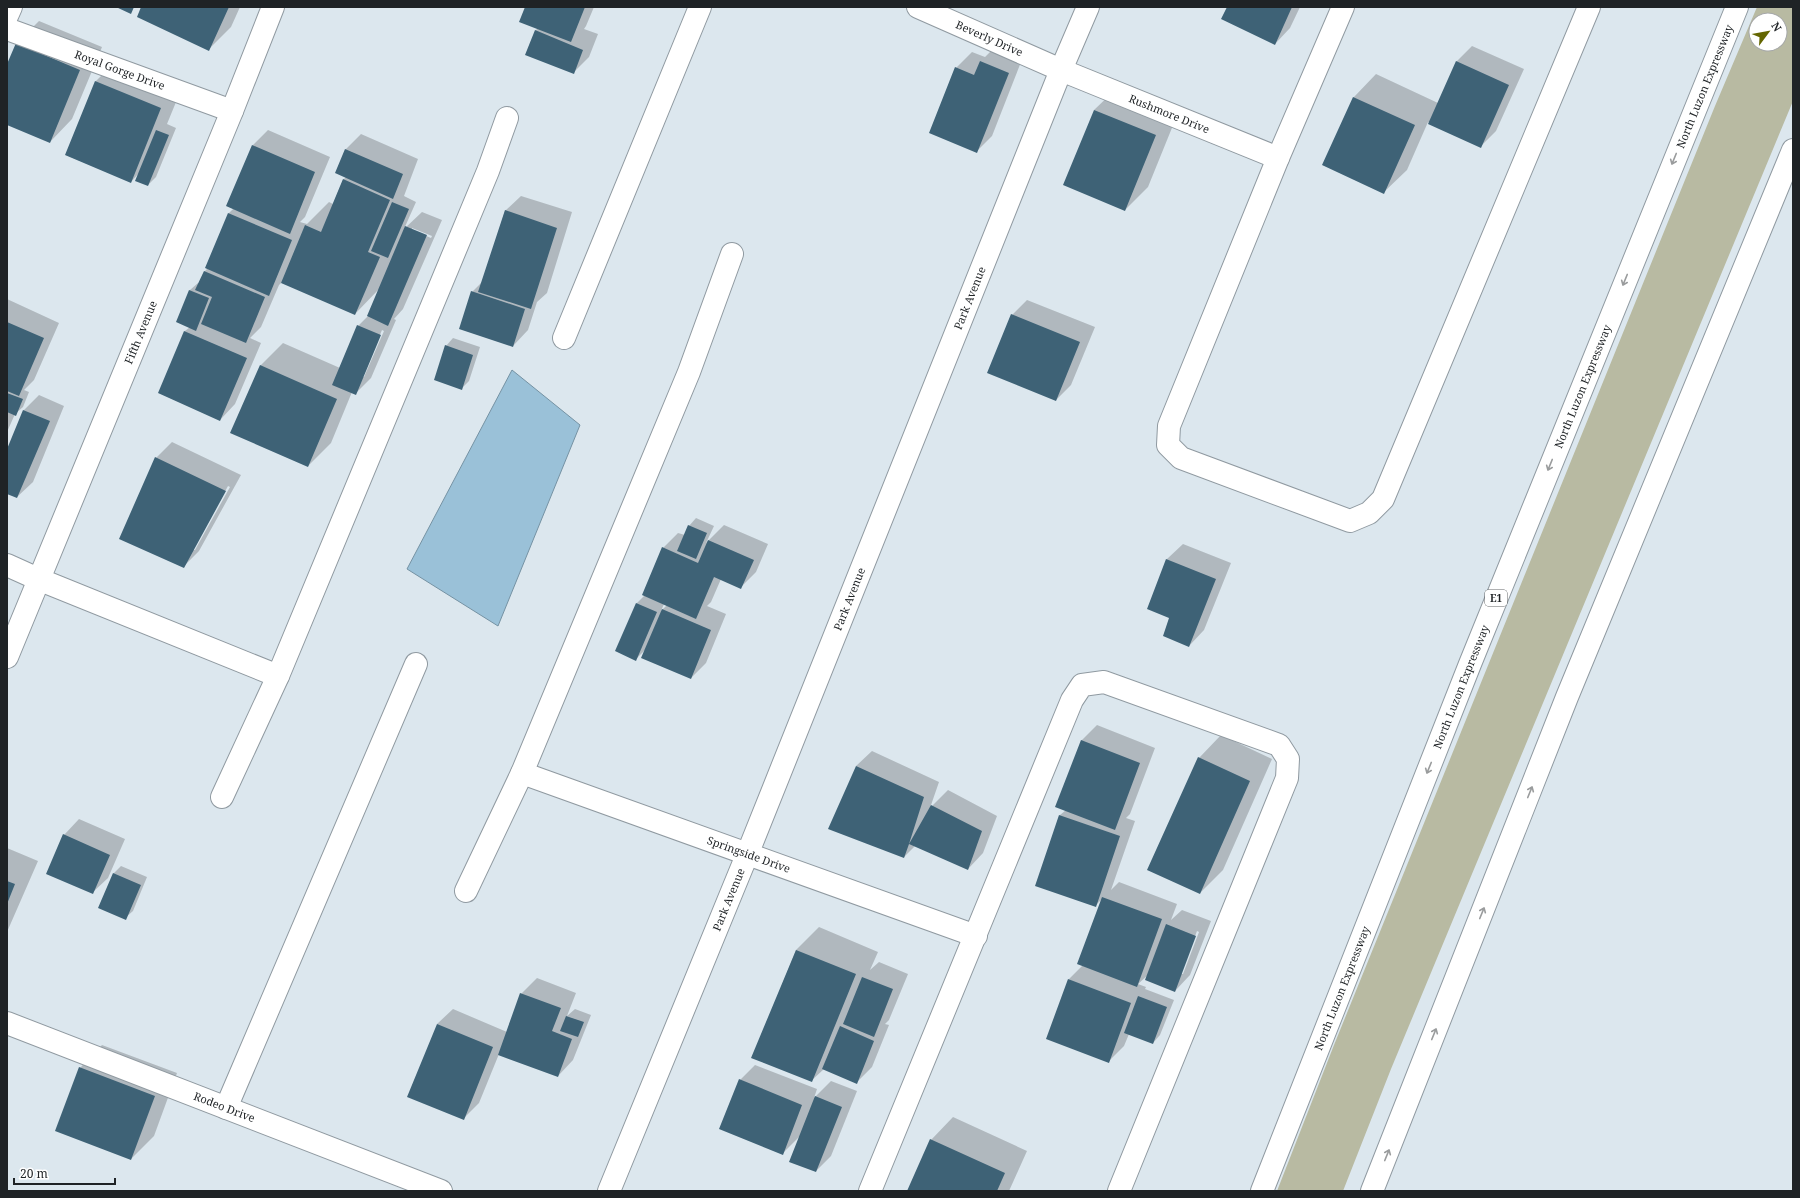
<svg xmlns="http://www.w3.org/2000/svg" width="1800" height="1198" viewBox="0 0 1800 1198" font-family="'Noto Serif',serif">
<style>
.green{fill:#b8baa2;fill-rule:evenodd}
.water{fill:#9ac1d8;stroke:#7592a3}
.shadow{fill:#0003;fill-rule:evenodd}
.building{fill:#3e6276}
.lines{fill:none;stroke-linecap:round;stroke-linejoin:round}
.minor-casing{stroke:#909aa1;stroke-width:24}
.motorway-casing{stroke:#909aa1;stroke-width:24}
.minor{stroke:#fff;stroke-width:22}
.motorway{stroke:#fff;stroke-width:22}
.oneway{stroke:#9a9c9d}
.labels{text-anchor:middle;stroke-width:4;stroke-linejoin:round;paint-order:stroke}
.shield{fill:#fff;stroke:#626567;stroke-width:1}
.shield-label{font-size:10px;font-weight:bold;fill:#1f2326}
.street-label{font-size:11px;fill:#1f2326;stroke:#fff}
</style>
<rect width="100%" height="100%" fill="#dce7ee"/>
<path class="green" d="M1757,7h36v94l-402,968 -48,122h-66l57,-146 381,-939zM1756,20h24v24h-24z"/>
<path class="water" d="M512,370l68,55 -82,201 -91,-57z"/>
<path class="shadow" d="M142,7h98l-9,20 -22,22z
M526,7h68l-8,19 -2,3 14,5 -9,23 -16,16 -38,-42 3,-3z
M1228,7h72l-10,21 -15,16z
M39,21l63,26 -30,72 -22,23 -43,-18v-57l9,-23z
M996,46l27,11 -31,79 -16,16 -20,-84 16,-16 13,5z
M1472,46l52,23 -28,62 -15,15 -53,-24 -21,48 -23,22 -61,-27 31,-68 22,-23 62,29 19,-42z
M119,58l64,27 -16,39 9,4 -20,49 -8,8 -9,-12 -8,9 -65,-27 30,-74z
M1117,88l61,25 -30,74 -23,23 -31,-100z
M268,130l62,27 -25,60 -5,5 7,2 22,-22 4,2 10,-24 3,-3 -10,-5 10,-23 15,-15 57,25 -14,37 12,6 -12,27 18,-17 20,8 -39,89 -9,10 2,1 -25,58 -16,16 -3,-2 -21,51 -23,23 -48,-100 23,-23 57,25 18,-42 11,-11 11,-27 -25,26 -73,-32 -3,3 -18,42 -11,11 11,5 -26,61 -15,16 -61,-27 26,-62 5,-4 -13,-6 13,-31 8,-7 1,1 5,-12 4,-4 -1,-1 22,-54 5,-5 19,-63zM412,228l20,8 -1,2 -19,-8zM382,330l2,1 -20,46h-2z
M521,196l51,16 -25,81 -10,9 -9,28 -15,16 -41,-54 11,-11 22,-70z
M7,299l52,24 -25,57 -10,10 5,2 -6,15 -8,7 -8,18z
M1027,300l68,27 -24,58 -15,15 -44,-85z
M453,338l27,9 -11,34 -7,7 -16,-42z
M39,395l25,11 -31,76 -16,15 -10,-4v-41l17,-42z
M172,442l69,33 -42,76 -15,15 -28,-108zM228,486l2,1 -35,63h-2z
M696,518l18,8 -8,17 18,-18 44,19 -12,28 -15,15 -20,-8 -10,23 -4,4 19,8 -20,49 -15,15 -46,-28 -9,9 -20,-8 21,-48 8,-8 18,-47 15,-15 7,2 4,-9zM664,604l3,1 -6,6z
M1183,544l48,19 -27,67 -15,16 -18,-28 -23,-10 19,-49z
M1097,725l58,23 -25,66 -4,4 9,3 -24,69 8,-8 58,22 -6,16 11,-10 29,11 -21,54 -15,16 -27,-16 -10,9 8,3 -1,2 29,11 -14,35 -7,8 -24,-9 -5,12 -16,16 -39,-83 14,-14 20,-67 -8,8 -59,-21 24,-70 6,-5 15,-69zM1197,931l2,1 -16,42h-2z
M1221,735l51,24 -49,111 -23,23 -1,-135z
M872,751l67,31 -9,26 18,-18 49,26 -14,37 -15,16 -53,-23 -11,11 -48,-91z
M79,819l46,20 -17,39 -16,15 -28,-58z
M7,848l31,13 -31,71z
M121,866l26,11 -14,34 -8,7 -26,-11 15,-34z
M819,927l59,25 -8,18 9,-8 29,12 -19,46 -4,4 4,1 -17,42 -15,15 -33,-13 -13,12 -58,-24 43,-107z
M537,978l39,15 -9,23 8,-7 16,6 -18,45 -15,16 -59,-22 -20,49 -16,16 -26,-95 16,-15 54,23 14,-38z
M102,1045l75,28 -23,63 -23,23 -51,-91z
M755,1065l62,24 -3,9 17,-17 26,10 -26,65 -15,15 -16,-35 -18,18 -42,-74z
M953,1117l74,34 -18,40h-101l23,-51z"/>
<path class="building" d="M116,7h18l-3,7z
M141,7h88l-20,44 -72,-34z
M525,7h60l-14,35 -52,-20z
M1227,7h65l-17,38 -54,-26z
M535,30l48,20 -9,24 -49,-19z
M16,43l64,27 -30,73 -43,-18v-61z
M980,61l29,12 -32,80 -48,-20 26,-66 19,8z
M1456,61l53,24 -28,63 -53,-24z
M95,81l66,27 -30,75 -66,-28z
M1353,97l62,28 -31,69 -62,-29z
M1094,110l62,25 -31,76 -62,-26z
M156,130l13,5 -21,51 -13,-5z
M252,145l63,27 -25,62 -64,-28z
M345,149l58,25 -10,25 -58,-26z
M343,179l47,21 -22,52 12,5 -25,58 -74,-32 24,-58 16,7z
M392,202l17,7 -21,49 -17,-7z
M505,210l52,18 -26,81 -53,-17z
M228,213l64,27 -23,56 -64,-28z
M405,226l22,9 -39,91 -21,-10z
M204,271l61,26 -19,46 -45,-19 11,-27 -17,-7z
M189,290l20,8 -13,33 -20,-9z
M471,291l54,18 -12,38 -54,-18z
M1011,314l69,28 -24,59 -69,-28z
M7,322l37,16 -25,58 -12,-5z
M357,325l24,10 -25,60 -24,-10z
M184,331l63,27 -27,63 -62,-28z
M445,345l28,10 -11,35 -28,-10z
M260,365l77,34 -29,68 -78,-34z
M7,393l16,6 -7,17 -9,-4z
M23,410l27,11 -33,77 -10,-4v-45z
M155,457l71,34 -42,77 -65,-29z
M688,525l19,8 -11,26 -19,-8z
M708,540l46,20 -13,29 -27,-12 -18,42 -54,-24 20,-48 36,16z
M1166,559l50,20 -27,68 -26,-11 6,-18 -22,-9z
M636,603l21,9 -21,49 -21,-10z
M662,609l49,21 -20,49 -50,-21z
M1081,740l59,23 -25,67 -60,-23z
M1198,757l52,24 -50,113 -53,-24z
M856,766l68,31 -15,47 22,-39 51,26 -14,39 -59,-26 -5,14 -76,-29z
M1059,815l61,21 -24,71 -61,-21z
M63,834l47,21 -17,39 -47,-20z
M113,873l28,12 -15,35 -28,-12z
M7,881l8,3 -8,20z
M1102,897l60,22 -25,68 -60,-23z
M1166,924l30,12 -21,56 -30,-12z
M796,950l60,24 -44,108 -61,-24z
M862,977l31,12 -19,48 -31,-13z
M1068,979l63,24 -22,60 -63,-24z
M520,993l41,15 -9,23 20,8 -14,38 -60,-22z
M1138,996l29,11 -14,37 -29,-11z
M566,1016l18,6 -6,15 -18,-6z
M437,1024l56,23 -29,73 -57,-23z
M840,1026l34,15 -17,43 -35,-15z
M79,1067l76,29 -24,64 -76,-29z
M739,1079l63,26 -19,50 -64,-26z
M815,1096l27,11 -26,65 -27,-10z
M930,1139l75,34 -8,18h-90z"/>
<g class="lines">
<defs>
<g id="minor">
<path id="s1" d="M918,7l143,63 217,88"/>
<path d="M1343,7l-65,151 -109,268 -1,19 13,13 169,63 19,-8 14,-14 206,-492"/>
<path d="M7,16l4,-9"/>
<path id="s2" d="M7,29l225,82"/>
<path d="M564,338l136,-331"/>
<path d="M7,565l31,14 240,97"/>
<path id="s3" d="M7,657l225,-546 41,-104"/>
<path id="s4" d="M522,773l454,163"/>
<path d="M222,797l56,-121 210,-505 19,-53"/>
<path d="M466,891l56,-118 167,-401 43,-118"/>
<path id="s5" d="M7,1023l434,168"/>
<path d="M226,1108l190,-444"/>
<path id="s6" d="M609,1191l138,-336 314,-785 27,-63"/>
<path d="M870,1191l202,-491 10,-15 22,-3 175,63 9,14 -1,19 -168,413"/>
</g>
<g id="motorway">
<path id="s7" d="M1262,1191l208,-527 267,-657"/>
<path d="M1372,1191l195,-494 226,-547"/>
</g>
</defs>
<use href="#minor" class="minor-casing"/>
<use href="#motorway" class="motorway-casing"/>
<use href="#minor" class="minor"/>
<use href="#motorway" class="motorway"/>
</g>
<defs><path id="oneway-shaft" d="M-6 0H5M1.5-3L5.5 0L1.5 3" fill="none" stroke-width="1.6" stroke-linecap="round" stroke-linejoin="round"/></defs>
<g class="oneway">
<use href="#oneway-shaft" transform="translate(1674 159) rotate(112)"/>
<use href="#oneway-shaft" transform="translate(1625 280) rotate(112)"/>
<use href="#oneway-shaft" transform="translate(1550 465) rotate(112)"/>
<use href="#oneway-shaft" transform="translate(1429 768) rotate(112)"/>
<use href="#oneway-shaft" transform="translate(1530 792) rotate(-68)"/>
<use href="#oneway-shaft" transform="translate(1482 913) rotate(-68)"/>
<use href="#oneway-shaft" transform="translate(1434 1034) rotate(-68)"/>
<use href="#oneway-shaft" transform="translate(1387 1155) rotate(-68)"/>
</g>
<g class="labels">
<rect class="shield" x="1485" y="590" width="22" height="16" rx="3"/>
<g class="shield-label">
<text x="1496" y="602">E1</text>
</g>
<g class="street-label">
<text dy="4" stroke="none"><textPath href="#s1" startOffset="78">Beverly Drive</textPath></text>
<text dy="4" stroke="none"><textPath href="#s2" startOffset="120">Royal Gorge Drive</textPath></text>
<text dy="4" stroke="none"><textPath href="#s7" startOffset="1190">North Luzon Expressway</textPath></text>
<text dy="4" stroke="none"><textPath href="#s1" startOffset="273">Rushmore Drive</textPath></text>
<text dy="4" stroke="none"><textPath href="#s6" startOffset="963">Park Avenue</textPath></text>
<text dy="4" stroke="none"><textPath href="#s3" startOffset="351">Fifth Avenue</textPath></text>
<text dy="4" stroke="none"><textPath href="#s7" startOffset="866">North Luzon Expressway</textPath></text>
<text dy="4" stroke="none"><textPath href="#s6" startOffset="639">Park Avenue</textPath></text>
<text dy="4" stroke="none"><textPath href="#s7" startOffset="542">North Luzon Expressway</textPath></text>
<text dy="4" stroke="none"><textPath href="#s4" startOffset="241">Springside Drive</textPath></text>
<text dy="4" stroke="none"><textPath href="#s6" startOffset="315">Park Avenue</textPath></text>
<text dy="4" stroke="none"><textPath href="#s7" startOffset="218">North Luzon Expressway</textPath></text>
<text dy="4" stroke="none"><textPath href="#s5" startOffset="233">Rodeo Drive</textPath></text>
</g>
</g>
<rect width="1800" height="1198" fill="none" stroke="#1f2326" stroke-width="16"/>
<g transform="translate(1768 32) rotate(58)"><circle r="19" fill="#ffffff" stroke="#a5a7a8"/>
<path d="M0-3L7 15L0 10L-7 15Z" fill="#646601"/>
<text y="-6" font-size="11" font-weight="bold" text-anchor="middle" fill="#1f2326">N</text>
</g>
<path d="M14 1178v6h101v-6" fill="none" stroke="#1f2326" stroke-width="2"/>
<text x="20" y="1178" font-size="12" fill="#1f2326" stroke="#ffffff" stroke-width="3" paint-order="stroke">20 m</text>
</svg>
